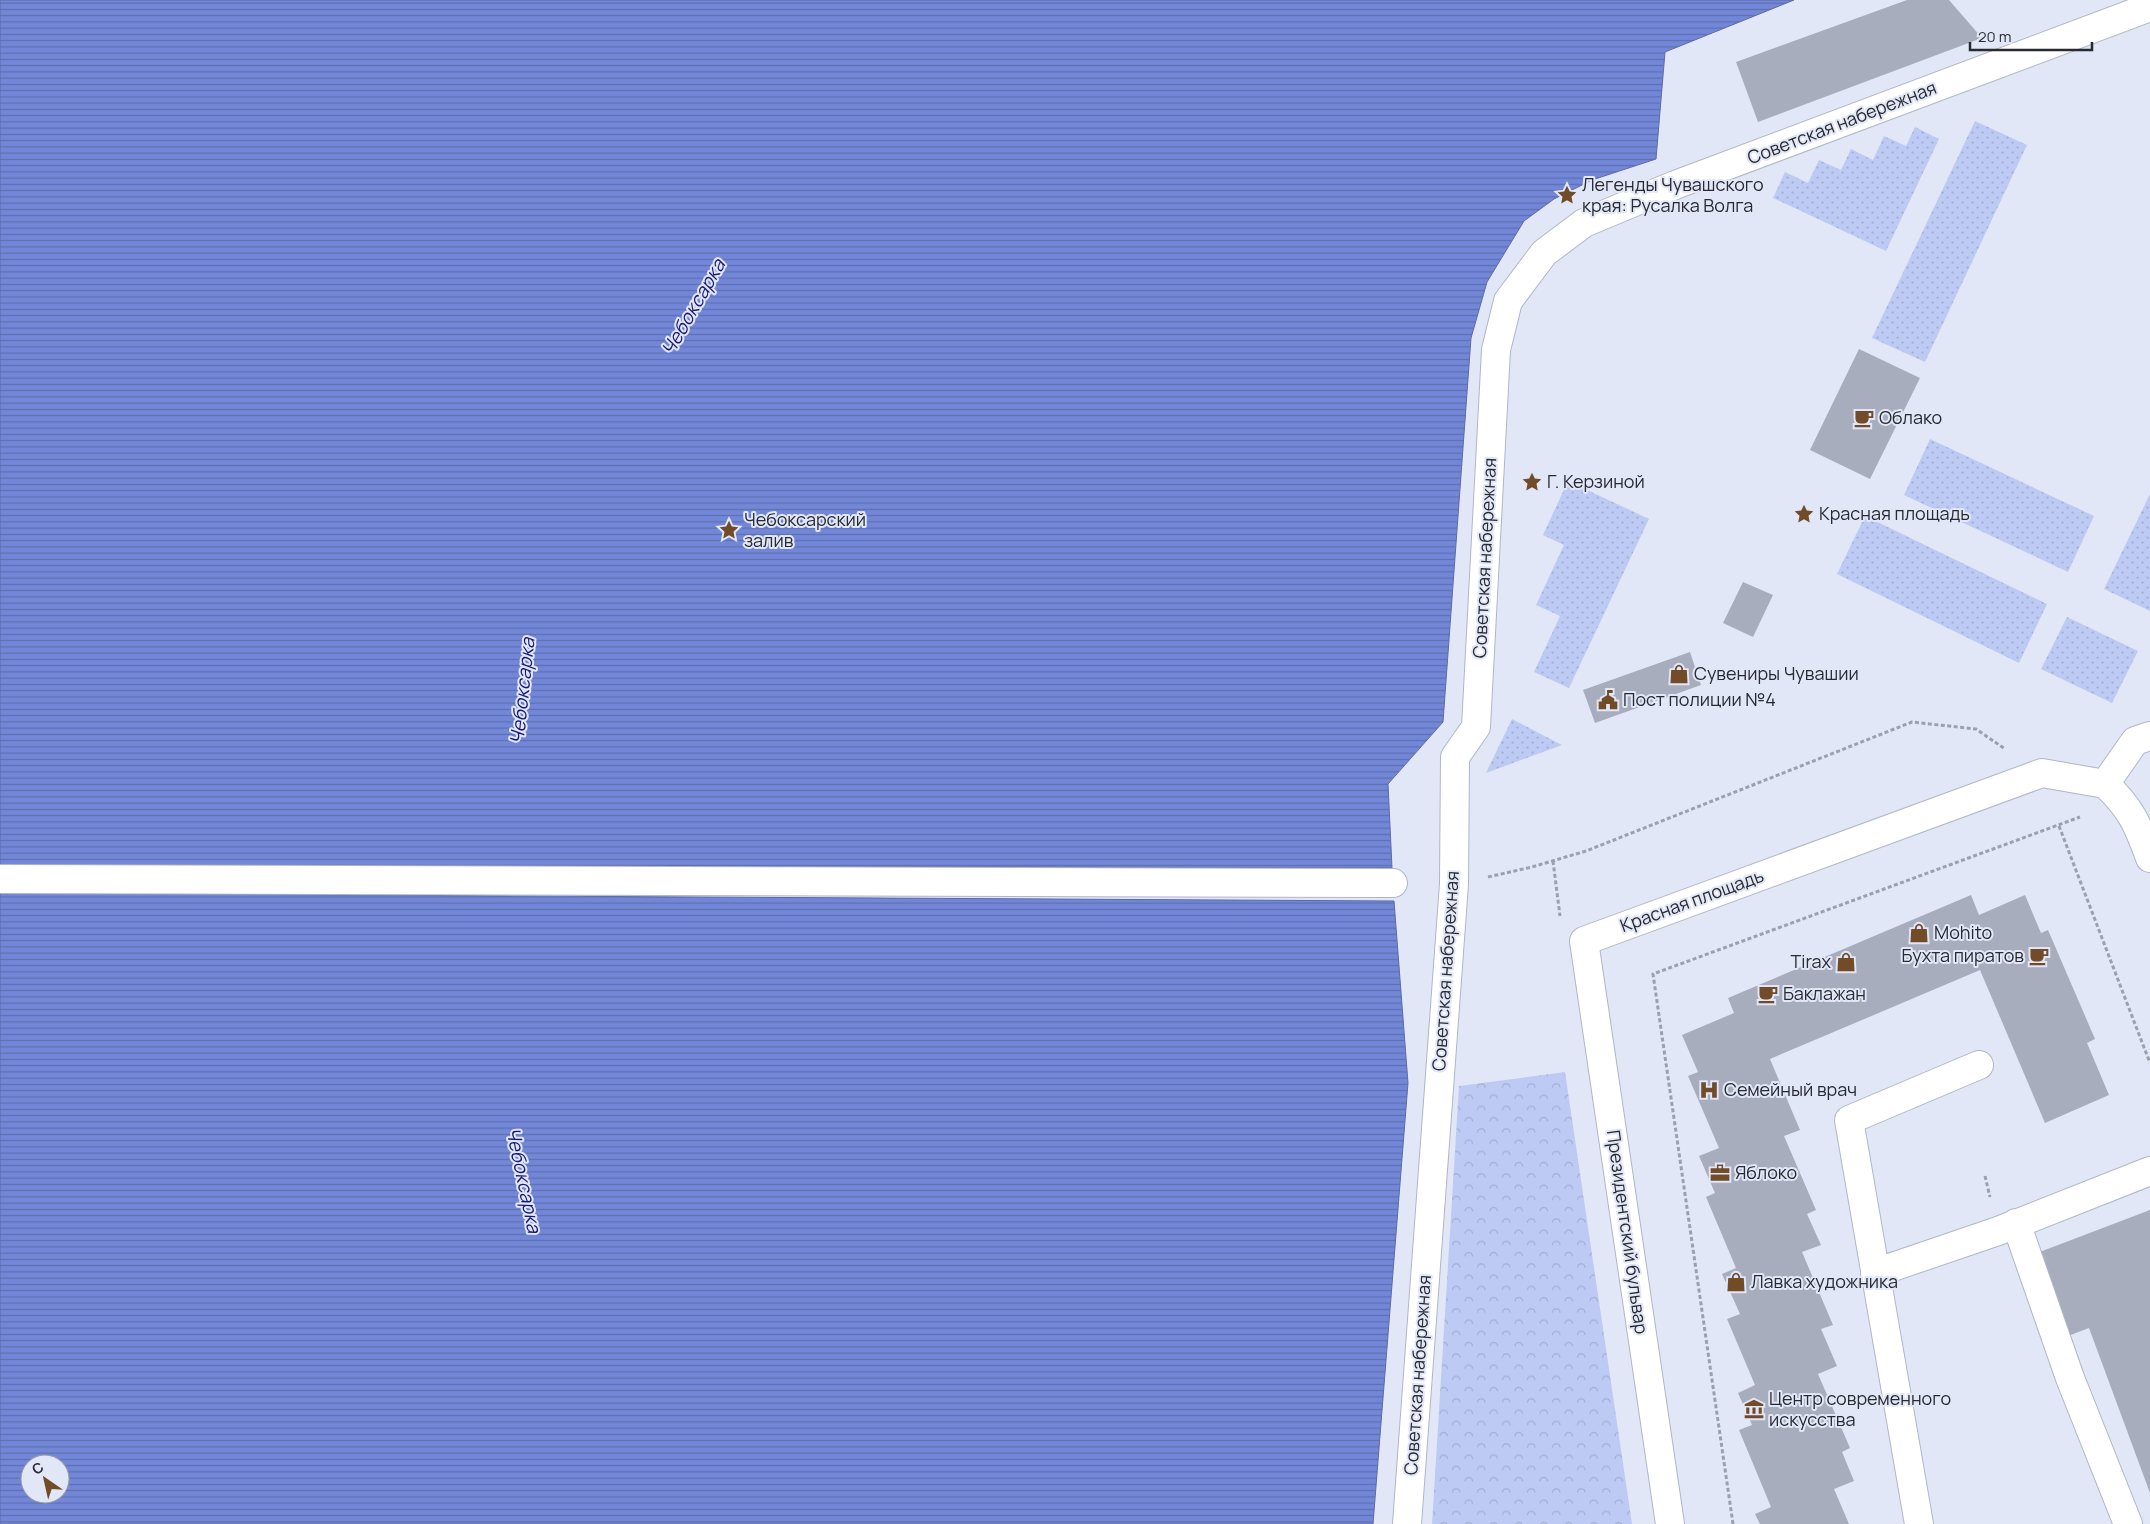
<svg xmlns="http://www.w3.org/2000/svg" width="2150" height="1524" viewBox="0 0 2150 1524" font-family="Manrope,sans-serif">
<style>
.grass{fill:url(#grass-dots)}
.park{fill:url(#park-crowns)}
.water{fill:url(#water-rules);stroke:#5c6ba6;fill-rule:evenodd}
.building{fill:#a8adbd}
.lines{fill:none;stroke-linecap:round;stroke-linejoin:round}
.minor-casing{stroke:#b0b6c6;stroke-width:30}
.path{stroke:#9ba0ac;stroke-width:3;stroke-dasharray:4 2.5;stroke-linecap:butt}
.minor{stroke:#fff;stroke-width:28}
.labels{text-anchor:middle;stroke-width:4;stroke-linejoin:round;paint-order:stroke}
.street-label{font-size:18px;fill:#282a31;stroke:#e1e7f7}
.poi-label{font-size:18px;fill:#282a31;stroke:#e1e7f7;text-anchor:start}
.water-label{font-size:19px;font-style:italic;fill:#181877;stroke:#e1e7f7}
</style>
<defs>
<pattern id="grass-dots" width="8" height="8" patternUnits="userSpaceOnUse" patternTransform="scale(1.25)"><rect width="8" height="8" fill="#bdcaf4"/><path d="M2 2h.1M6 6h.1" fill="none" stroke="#a2aed2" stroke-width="1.8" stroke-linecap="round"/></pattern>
<pattern id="park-crowns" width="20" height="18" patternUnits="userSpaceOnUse" patternTransform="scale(1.25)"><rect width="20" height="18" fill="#bdcaf4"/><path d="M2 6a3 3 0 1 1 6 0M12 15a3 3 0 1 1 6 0" fill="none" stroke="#a2aed2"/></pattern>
<pattern id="water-rules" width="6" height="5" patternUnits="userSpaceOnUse" patternTransform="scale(1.25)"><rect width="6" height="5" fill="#7387d8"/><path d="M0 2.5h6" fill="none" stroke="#5e6fb0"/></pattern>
</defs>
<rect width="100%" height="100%" fill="#e1e7f7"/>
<path class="grass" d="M1975,121l52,24 -102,217 -53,-24z
M1915,127l24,12 -53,112 -113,-53 12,-26 23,11 11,-23 22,10 10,-21 22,11 11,-24 22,10z
M1930,439l164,77 -26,56 -164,-77z
M1568,481l81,38 -80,169 -35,-16 26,-56 -24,-11 28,-60 -21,-10z
M2150,494v117l-46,-22z
M1865,516l182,88 -28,59 -182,-89z
M2067,617l71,34 -26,52 -71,-34z
M1512,719l50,26 -76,28z"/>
<path class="park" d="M1565,1072l67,452h-200l27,-438z"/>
<path class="water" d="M0,0h1794l-129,52 -9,107 -64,21 -38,19 -30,22 -37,61 -16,56 -28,384 -55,62 4,84 -1392,-3z
M0,893l1394,8 14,182 -35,441h-1373zM30,1464h30v30h-30z"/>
<path class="building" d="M1907,0h42l33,38 -224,84 -22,-60z
M1859,349l61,29 -50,101 -60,-29z
M1743,582l30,13 -20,42 -30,-14z
M1690,652l11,33 -106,38 -12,-33z
M1971,895l8,20 46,-20 16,38 7,-3 47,109 -8,4 22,52 -64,28 -65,-153 -210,89 30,71 -16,6 32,74 -9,4 14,31 -19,7 31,73 -12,4 16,37 -19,8 32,74 -8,4 12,29 -20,8 15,35h-89l-5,-10 16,-7 -32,-77 13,-5 -14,-32 17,-8 -28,-66 13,-5 -18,-40 14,-6 -30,-71 9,-4 -16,-37 20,-8 -31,-72 10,-4 -16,-37 52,-22 -6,-15z
M2150,1210v283l-61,-165 -21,8 -31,-83z"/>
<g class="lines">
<defs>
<path id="minor" d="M2105,784c26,24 33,41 45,74
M2105,784l30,-43 15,-5
M0,879l1393,4
M2016,1223l54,155 58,146
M1875,1273l123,-42 152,-60
M1407,1524l47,-640 1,-127 21,-30 20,-377 12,-49 36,-48 40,-30 91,-38 475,-178
M1670,1524l-86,-583 458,-168 63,11
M1919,1524l-70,-404 130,-55"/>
</defs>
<use href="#minor" class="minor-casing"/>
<path class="path" d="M2059,826l91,237
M1553,861l7,55
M1488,877l44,-10 54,-16 326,-129 64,7 29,20
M1985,1176l5,21
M1733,1524l-80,-550 427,-157"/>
<use href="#minor" class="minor"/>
</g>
<defs>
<symbol id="sight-bare" viewBox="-9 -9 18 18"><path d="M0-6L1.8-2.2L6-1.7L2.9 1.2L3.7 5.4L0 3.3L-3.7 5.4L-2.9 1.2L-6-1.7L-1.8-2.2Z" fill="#724c29" stroke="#e1e7f7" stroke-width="2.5" paint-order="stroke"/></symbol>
<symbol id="cafe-bare" viewBox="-9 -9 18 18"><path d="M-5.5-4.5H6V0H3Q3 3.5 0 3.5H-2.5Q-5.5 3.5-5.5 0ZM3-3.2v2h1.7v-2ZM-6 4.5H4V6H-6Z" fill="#724c29" stroke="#e1e7f7" stroke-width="2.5" paint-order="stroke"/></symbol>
<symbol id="shop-bare" viewBox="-9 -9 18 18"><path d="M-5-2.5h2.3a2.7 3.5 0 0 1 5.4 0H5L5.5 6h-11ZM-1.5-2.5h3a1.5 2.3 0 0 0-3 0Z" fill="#724c29" stroke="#e1e7f7" stroke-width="2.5" paint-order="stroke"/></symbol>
<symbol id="civic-bare" viewBox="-9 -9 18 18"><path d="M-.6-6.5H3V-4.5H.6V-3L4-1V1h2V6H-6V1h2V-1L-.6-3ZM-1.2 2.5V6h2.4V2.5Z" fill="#724c29" stroke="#e1e7f7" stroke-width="2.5" paint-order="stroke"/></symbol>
<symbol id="hospital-bare" viewBox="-9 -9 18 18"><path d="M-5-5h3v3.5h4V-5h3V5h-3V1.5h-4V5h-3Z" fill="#724c29" stroke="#e1e7f7" stroke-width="2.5" paint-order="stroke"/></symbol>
<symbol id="office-bare" viewBox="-9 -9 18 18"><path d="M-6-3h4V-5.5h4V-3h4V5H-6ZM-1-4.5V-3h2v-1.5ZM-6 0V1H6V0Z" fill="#724c29" stroke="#e1e7f7" stroke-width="2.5" paint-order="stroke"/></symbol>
<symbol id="museum-bare" viewBox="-9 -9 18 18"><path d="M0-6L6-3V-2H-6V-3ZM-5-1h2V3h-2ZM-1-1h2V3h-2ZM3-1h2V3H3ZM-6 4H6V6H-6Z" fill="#724c29" stroke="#e1e7f7" stroke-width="2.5" paint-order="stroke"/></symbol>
</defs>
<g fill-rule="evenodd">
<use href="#sight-bare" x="1553" y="181" width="28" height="28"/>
<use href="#cafe-bare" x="1850" y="404" width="28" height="28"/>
<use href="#sight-bare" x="1518" y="468" width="28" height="28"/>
<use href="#sight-bare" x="1790" y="500" width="28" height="28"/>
<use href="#sight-bare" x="715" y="516" width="28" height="28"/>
<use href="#shop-bare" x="1665" y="660" width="28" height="28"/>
<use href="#civic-bare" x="1594" y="686" width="28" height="28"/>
<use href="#shop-bare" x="1905" y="919" width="28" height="28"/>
<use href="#cafe-bare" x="2025" y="942" width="28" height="28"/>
<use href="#shop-bare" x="1832" y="948" width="28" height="28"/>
<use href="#cafe-bare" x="1754" y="980" width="28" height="28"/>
<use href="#hospital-bare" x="1695" y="1076" width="28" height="28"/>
<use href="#office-bare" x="1706" y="1159" width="28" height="28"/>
<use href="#shop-bare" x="1722" y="1268" width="28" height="28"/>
<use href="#museum-bare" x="1740" y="1395" width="28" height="28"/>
</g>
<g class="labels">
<g class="street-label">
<text transform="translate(1842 123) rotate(-21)" y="6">Советская набережная</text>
<text transform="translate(1485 558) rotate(-87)" y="6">Советская набережная</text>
<text transform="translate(1692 901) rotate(-20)" y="6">Красная площадь</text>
<text transform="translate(1446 971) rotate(-86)" y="6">Советская набережная</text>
<text transform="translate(1627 1232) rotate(82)" y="6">Президентский бульвар</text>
<text transform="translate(1418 1375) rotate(-86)" y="6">Советская набережная</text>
</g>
<g class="poi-label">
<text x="1582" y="191">Легенды Чувашского<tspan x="1582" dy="21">края: Русалка Волга</tspan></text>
<text x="1879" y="424">Облако</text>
<text x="1547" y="488">Г. Керзиной</text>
<text x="1819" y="520">Красная площадь</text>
<text x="744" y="526">Чебоксарский<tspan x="744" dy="21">залив</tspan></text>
<text x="1694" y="680">Сувениры Чувашии</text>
<text x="1623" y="706">Пост полиции №4</text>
<text x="1934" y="939">Mohito</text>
<text x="2024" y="962" text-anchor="end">Бухта пиратов</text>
<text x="1831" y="968" text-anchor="end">Tirax</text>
<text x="1783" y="1000">Баклажан</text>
<text x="1724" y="1096">Семейный врач</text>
<text x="1735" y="1179">Яблоко</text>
<text x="1751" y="1288">Лавка художника</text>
<text x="1769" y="1405">Центр современного<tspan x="1769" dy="21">искусства</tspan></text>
</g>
<g class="water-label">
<text transform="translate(693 307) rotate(-60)" y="7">Чебоксарка</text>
<text transform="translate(522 691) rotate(-84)" y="7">Чебоксарка</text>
<text transform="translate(524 1180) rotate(78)" y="7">Чебоксарка</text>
</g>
</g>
<g transform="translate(45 1479) rotate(326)"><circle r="24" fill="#e1e7f7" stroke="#979ba8"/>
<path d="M0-4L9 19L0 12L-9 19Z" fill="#724c29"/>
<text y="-8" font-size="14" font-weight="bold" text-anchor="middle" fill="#282a31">С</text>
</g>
<path d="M1970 42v8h122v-8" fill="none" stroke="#282a31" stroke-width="2.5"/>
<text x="1978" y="42" font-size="15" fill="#282a31" stroke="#e1e7f7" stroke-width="4" paint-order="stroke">20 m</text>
</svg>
